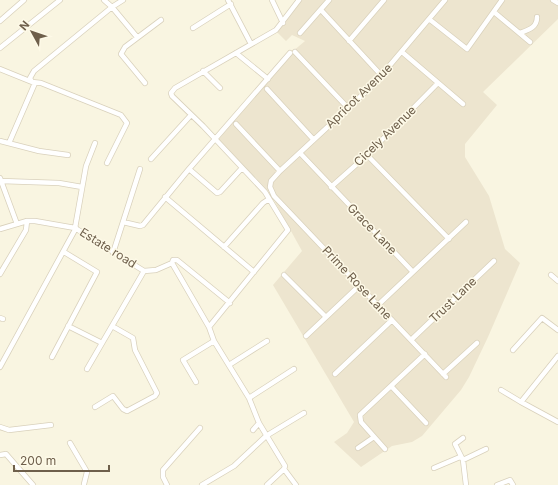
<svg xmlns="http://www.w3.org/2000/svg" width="558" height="485" viewBox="0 0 558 485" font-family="Inter,sans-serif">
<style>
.residential{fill:#ede5cf}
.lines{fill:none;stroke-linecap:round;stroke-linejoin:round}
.minor-casing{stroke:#d9d1bc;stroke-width:6}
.minor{stroke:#fff;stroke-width:4.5}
.labels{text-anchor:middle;stroke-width:3;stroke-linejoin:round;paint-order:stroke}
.street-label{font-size:12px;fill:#6e5f4b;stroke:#fdf9e7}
</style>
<rect width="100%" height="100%" fill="#f9f5e1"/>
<path class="residential" d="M302,0h256v19l-75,73 14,13 -32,39v13l24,39 16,53 15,14 -32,74 -19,40 -8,13 -39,46 -10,6 -20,4 -31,21 -27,-25 13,-9 7,-11 -81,-137 29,-34 -32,-58 -51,-54 73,-87 13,-11 -13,-6 -6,6 -9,-9z"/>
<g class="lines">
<defs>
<path id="minor" d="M104,0l8,7 11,-7
M228,0l23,44
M272,0l11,23
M445,0l-71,84 -94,87 -9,10 -1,6 4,9 172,181
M553,0l5,3
M321,10l60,65
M494,12l36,30
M429,19l38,30 35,-49
M0,21l24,-21
M193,28l38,-24
M300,33l29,-33
M520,33c8,-3 17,-5 17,-16
M349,41l35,-41
M0,48l60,-48
M295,52l53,56
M402,52l61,52
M236,53l32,26
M0,69l32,13
M203,71l17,17
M145,83l-24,-29 4,-7 36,-27
M267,89l46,50
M236,124l44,47
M0,141l39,10 29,4
M9,143l26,-60
M300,153l113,119
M367,155l82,84
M151,159l40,-44
M107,163l20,-40 -6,-8 -80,-32 -9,-1 -2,-4 4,-7 78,-64 25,30
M189,169l28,24 3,-1 22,-24
M0,178l17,46
M1,181l58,2 23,4
M331,187l36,-32 71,-72
M165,197l89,75
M123,222l17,4 3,-1 46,-56 101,-116
M75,228l11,-62 9,-23
M0,229l27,-8h8l40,7 69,43
M224,247l39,-44 6,-4
M113,253l27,-84
M172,263l1,-3h4l53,43
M0,274l26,-44 1,-9
M284,275l42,42
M551,275l7,6
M378,305l88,-83
M0,318l3,1
M68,326l34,17
M209,327l79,-97 -23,-38 -62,-66 -31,-30 -1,-3 4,-5 101,-58 23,-30
M306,336l53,-50
M411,340l83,-79
M513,350l29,-32 16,12
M52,357l45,-85 -33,-20
M229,365l38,-24
M0,367l76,-139
M87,369l57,-98 12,-1 16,-7 37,64 5,14 35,57 10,25 26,43 -1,3 12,16
M335,374l57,-54
M443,374l34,-31
M196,382l-13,-22 31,-19
M391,386l35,37
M501,390l20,12 37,-46
M249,398l45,-29
M521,402l37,20
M95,407l18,-11 10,13 4,2 28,-15 2,-3 -22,-43 -2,-12 -21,-12
M0,427l9,3 42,-5
M253,430l6,-7
M463,438l-8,6 8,16 3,25
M70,443l17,29 -3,12
M358,448l16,-11
M385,449l-24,-27 -1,-7 65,-61
M0,455l6,-1 27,31
M463,460l23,-11
M434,468l26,-11 2,1
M167,485l-4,-8v-7l37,-42
M202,485l32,-19 32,-30 38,-23
M267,485l17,-16
M497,485l13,-5 3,5"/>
</defs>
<use href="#minor" class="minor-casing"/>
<use href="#minor" class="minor"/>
</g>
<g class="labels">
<g class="street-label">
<text transform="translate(359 96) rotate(-44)" y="4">Apricot Avenue</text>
<text transform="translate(385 136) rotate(-44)" y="4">Cicely Avenue</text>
<text transform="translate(372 229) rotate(46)" y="4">Grace Lane</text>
<text transform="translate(108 248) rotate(32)" y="4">Estate road</text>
<text transform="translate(357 283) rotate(47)" y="4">Prime Rose Lane</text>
<text transform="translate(453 300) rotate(-44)" y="4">Trust Lane</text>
</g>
</g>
<g transform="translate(32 32) rotate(310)" stroke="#fdf9e7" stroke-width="3" paint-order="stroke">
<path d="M0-3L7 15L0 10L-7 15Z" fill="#6e5f4b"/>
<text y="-6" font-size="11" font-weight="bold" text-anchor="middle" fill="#6e5f4b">N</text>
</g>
<path d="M14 465v6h95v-6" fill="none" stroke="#6e5f4b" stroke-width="2"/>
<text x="20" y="465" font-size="12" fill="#6e5f4b" stroke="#fdf9e7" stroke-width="3" paint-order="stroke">200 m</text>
</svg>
